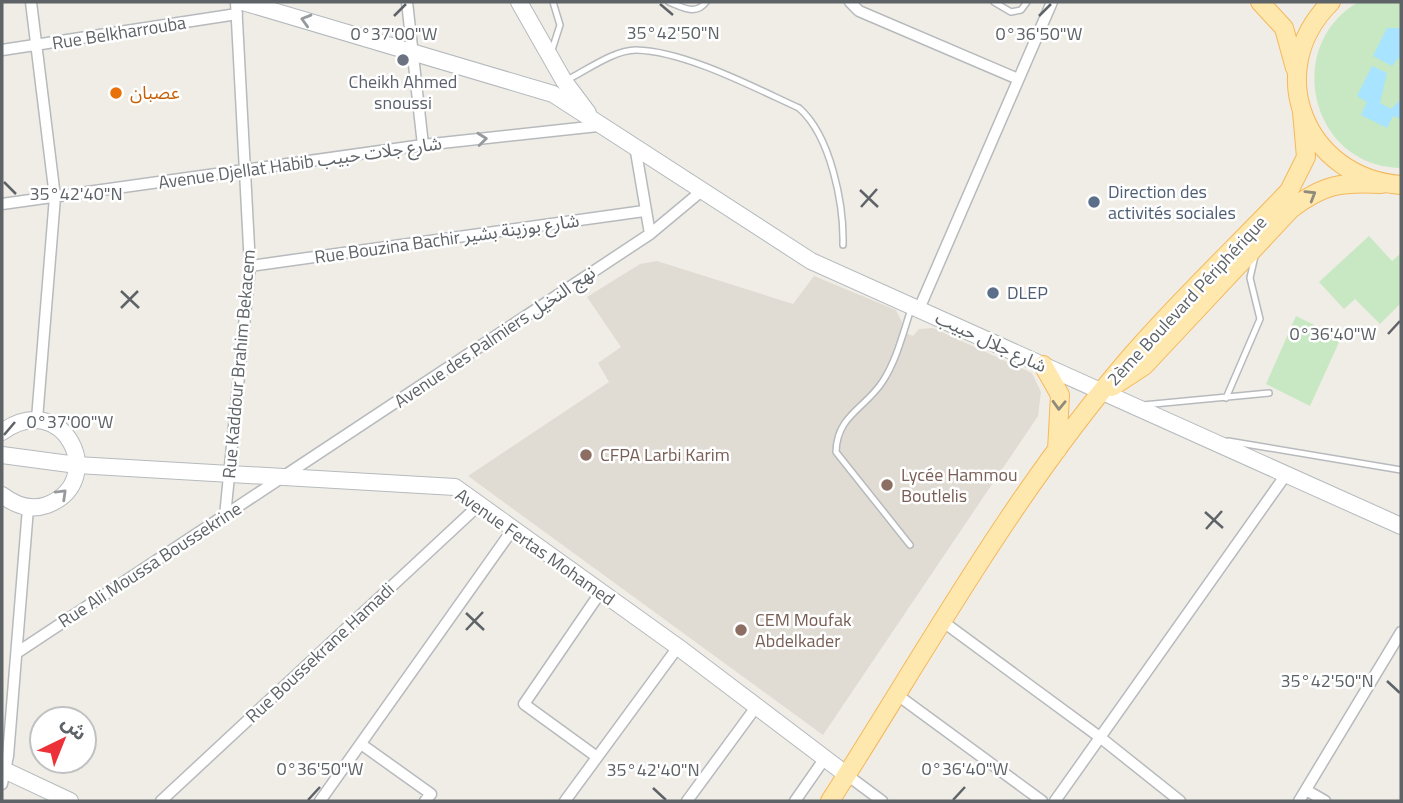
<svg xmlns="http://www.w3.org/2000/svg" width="1403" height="803" viewBox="0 0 1403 803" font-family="'Titillium Web','Noto Sans Arabic',sans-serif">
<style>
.education{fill:#e0dcd4}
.green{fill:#c7e8c3}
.water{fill:#a8e3ff}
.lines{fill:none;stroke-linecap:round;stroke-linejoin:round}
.lane-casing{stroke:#b7babd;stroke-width:8}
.street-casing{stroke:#b7babd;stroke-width:13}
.secondary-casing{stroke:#b5babe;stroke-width:18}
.primary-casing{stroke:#f4b85c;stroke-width:20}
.lane{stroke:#fff;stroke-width:5}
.street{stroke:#fff;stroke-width:10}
.secondary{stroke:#fff;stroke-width:16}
.primary{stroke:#ffe8ad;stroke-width:18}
.oneway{stroke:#969a9c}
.oneway2{stroke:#8e8b7c}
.ticks{fill:none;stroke:#5e6367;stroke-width:2.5}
.worship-dot{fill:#6b7280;stroke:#fff;stroke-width:2.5}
.food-dot{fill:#e8710a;stroke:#fff;stroke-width:2.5}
.service-dot{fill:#5c6f8a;stroke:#fff;stroke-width:2.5}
.education-dot{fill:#8d6e63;stroke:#fff;stroke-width:2.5}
.labels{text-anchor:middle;stroke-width:5;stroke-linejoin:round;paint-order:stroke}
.street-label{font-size:18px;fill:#5e6367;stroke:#fff}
.worship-label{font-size:18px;fill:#5b616d;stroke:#fff}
.food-label{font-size:18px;fill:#c56008;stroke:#fff;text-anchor:start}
.service-label{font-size:18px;fill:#4e5e75;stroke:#fff;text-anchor:start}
.education-label{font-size:18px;fill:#785e54;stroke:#fff;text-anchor:start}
.ticks-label{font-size:18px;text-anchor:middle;fill:#5e6367;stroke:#fff;stroke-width:5;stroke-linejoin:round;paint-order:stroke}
</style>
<rect width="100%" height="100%" fill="#f0ede6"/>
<path class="education" d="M657,261l136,43 21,-28 82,34 6,12 -1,9 12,5 6,-7 14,-1 99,45 9,19 -3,24 -215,319 -355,-259 141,-94 -11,-19 23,-16 -34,-50 53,-33z"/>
<path class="green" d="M1358,2h43v166c-90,-1 -119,-121 -43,-166z
M1369,236l23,25 9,-8v50l-21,21 -25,-25 -11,10 -25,-27z
M1296,316l45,22 -31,68 -44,-22z"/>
<path class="water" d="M1387,28h14v27l-9,11 -19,-10z
M1372,66l15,7 -7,30 11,6 10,-10v20l-8,-3 -6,12 -26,-13 6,-13 -10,-6z"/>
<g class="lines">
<defs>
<path id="lane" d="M669,2c13,5 27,14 37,0
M994,2l17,10 10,-2 6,-8
M551,53l9,-28 -7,-23
M567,80c20,-10 47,-30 69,-30 49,1 119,38 163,58 32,28 45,97 44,137
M1226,398l34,-79 -10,-41 5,-22
M1143,405l126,-12
M1228,441l173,29
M910,545l-74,-93c1,-37 29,-43 47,-71 14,-22 20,-48 28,-72"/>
<path id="street" d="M31,2l24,195 -18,222
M407,2l16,143
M850,2l9,9 159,68
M2,50l235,-36
M635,146l15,88
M2,204l421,-59 175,-19
M250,266l394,-55
M919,309l133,-307
M225,516l25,-250 -14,-264
M942,621l159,117 79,63
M18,652l632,-418 54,-45
M896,694l146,107
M361,744l70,50 -6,7
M597,757l-73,-53 76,-111
M847,775l35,26
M2,784l6,-28 20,-248
M1306,790l19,11
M161,801l318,-296
M320,801l193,-272
M565,801l113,-154
M687,801l69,-94
M795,801l30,-43
M1055,801l230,-325
M1299,801l102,-169"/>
<path id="secondary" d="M243,2l310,92 258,167 590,265
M519,2l45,79 24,32
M2,432c61,-45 108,49 45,73 -17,6 -32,0 -45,-10
M2,455l75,10 378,22 223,160 169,128
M2,769l68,32"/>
<path id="primary" d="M1260,2l24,26 11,40
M1331,2c-70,69 -25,176 70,183
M1043,365l17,30 -3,55
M1112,387l32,-21 147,-157c33,-25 50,-27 90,-25
M830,801c95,-148 180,-303 295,-438 51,-60 110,-115 164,-172l17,-34 -4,-45"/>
</defs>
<use href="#lane" class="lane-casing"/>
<use href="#street" class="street-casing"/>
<use href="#secondary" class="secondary-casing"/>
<use href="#primary" class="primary-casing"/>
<use href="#lane" class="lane"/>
<use href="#street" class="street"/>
<use href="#secondary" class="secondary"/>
<use href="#primary" class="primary"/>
</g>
<defs><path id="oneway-chevron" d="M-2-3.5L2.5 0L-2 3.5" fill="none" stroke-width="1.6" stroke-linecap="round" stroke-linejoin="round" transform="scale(1.75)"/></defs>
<g class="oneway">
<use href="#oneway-chevron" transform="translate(306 20) rotate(-164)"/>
<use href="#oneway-chevron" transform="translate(482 139) rotate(-6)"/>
<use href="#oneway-chevron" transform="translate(62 494) rotate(-44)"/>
</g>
<g class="oneway2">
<use href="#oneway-chevron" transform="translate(1311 195) rotate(-31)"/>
<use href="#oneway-chevron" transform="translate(1059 405) rotate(92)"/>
</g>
<path class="ticks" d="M660,4l13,11M394,16l12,-12M1039,16l12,-12M4,182l12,12M860,190l18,17M861,207l16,-18M121,291l18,17M121,308l17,-17M1388,334l12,-13M4,435l11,-13M1205,512l18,16M1206,529l16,-18M466,613l18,17M466,630l17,-18M1387,681l13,12M653,788l13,12M308,800l12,-13M953,800l12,-13"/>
<circle class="worship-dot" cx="403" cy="60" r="7"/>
<circle class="food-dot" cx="116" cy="93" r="7"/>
<g class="service-dot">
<circle cx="1094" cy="202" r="7"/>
<circle cx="993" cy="293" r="7"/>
</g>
<g class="education-dot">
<circle cx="586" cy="455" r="7"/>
<circle cx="887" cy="485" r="7"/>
<circle cx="741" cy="630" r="7"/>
</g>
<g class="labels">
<g class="street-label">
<text transform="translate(119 33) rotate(-9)" y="6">Rue Belkharrouba</text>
<text transform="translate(300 163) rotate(-8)" y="6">Avenue Djellat Habib شارع جلات حبيب</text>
<text transform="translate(447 239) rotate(-8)" y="6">Rue Bouzina Bachir شارع بوزينة بشير</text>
<text transform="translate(1187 301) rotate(-47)" y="6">2ème Boulevard Périphérique</text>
<text transform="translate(495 337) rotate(-34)" y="6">Avenue des Palmiers نهج النخيل</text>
<text transform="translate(991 342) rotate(25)" y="6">شارع جلال حبيب</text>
<text transform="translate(239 364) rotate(-85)" y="6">Rue Kaddour Brahim Bekacem</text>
<text transform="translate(535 547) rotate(35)" y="6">Avenue Fertas Mohamed</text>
<text transform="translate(150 565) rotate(-33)" y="6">Rue Ali Moussa Boussekrine</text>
<text transform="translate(320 653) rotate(-43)" y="6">Rue Boussekrane Hamadi</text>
</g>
<g class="worship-label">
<text x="403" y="88">Cheikh Ahmed<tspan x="403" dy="21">snoussi</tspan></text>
</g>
<g class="food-label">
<text x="130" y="99">عصبان</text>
</g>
<g class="service-label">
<text x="1108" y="198">Direction des<tspan x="1108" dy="21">activités sociales</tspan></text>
<text x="1007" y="299">DLEP</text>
</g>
<g class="education-label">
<text x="600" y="461">CFPA Larbi Karim</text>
<text x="901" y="481">Lycée Hammou<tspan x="901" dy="21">Boutlelis</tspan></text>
<text x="755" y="626">CEM Moufak<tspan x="755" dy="21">Abdelkader</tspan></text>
</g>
</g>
<g class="ticks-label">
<text x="673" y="39">35°42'50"N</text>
<text x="394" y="40">0°37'00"W</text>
<text x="1039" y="40">0°36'50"W</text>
<text x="76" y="200">35°42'40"N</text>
<text x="1333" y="340">0°36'40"W</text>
<text x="70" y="428">0°37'00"W</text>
<text x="1327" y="687">35°42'50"N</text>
<text x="320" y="775">0°36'50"W</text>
<text x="965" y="775">0°36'40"W</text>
<text x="653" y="776">35°42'40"N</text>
</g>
<rect width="1403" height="803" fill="none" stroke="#5e6367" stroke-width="7"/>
<g transform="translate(63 740) rotate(43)"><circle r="33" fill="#ffffff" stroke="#bfc1c2" stroke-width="2"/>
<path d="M0-5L12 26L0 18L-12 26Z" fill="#ec3138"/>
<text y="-10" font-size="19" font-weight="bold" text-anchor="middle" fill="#5e6367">ش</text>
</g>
</svg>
